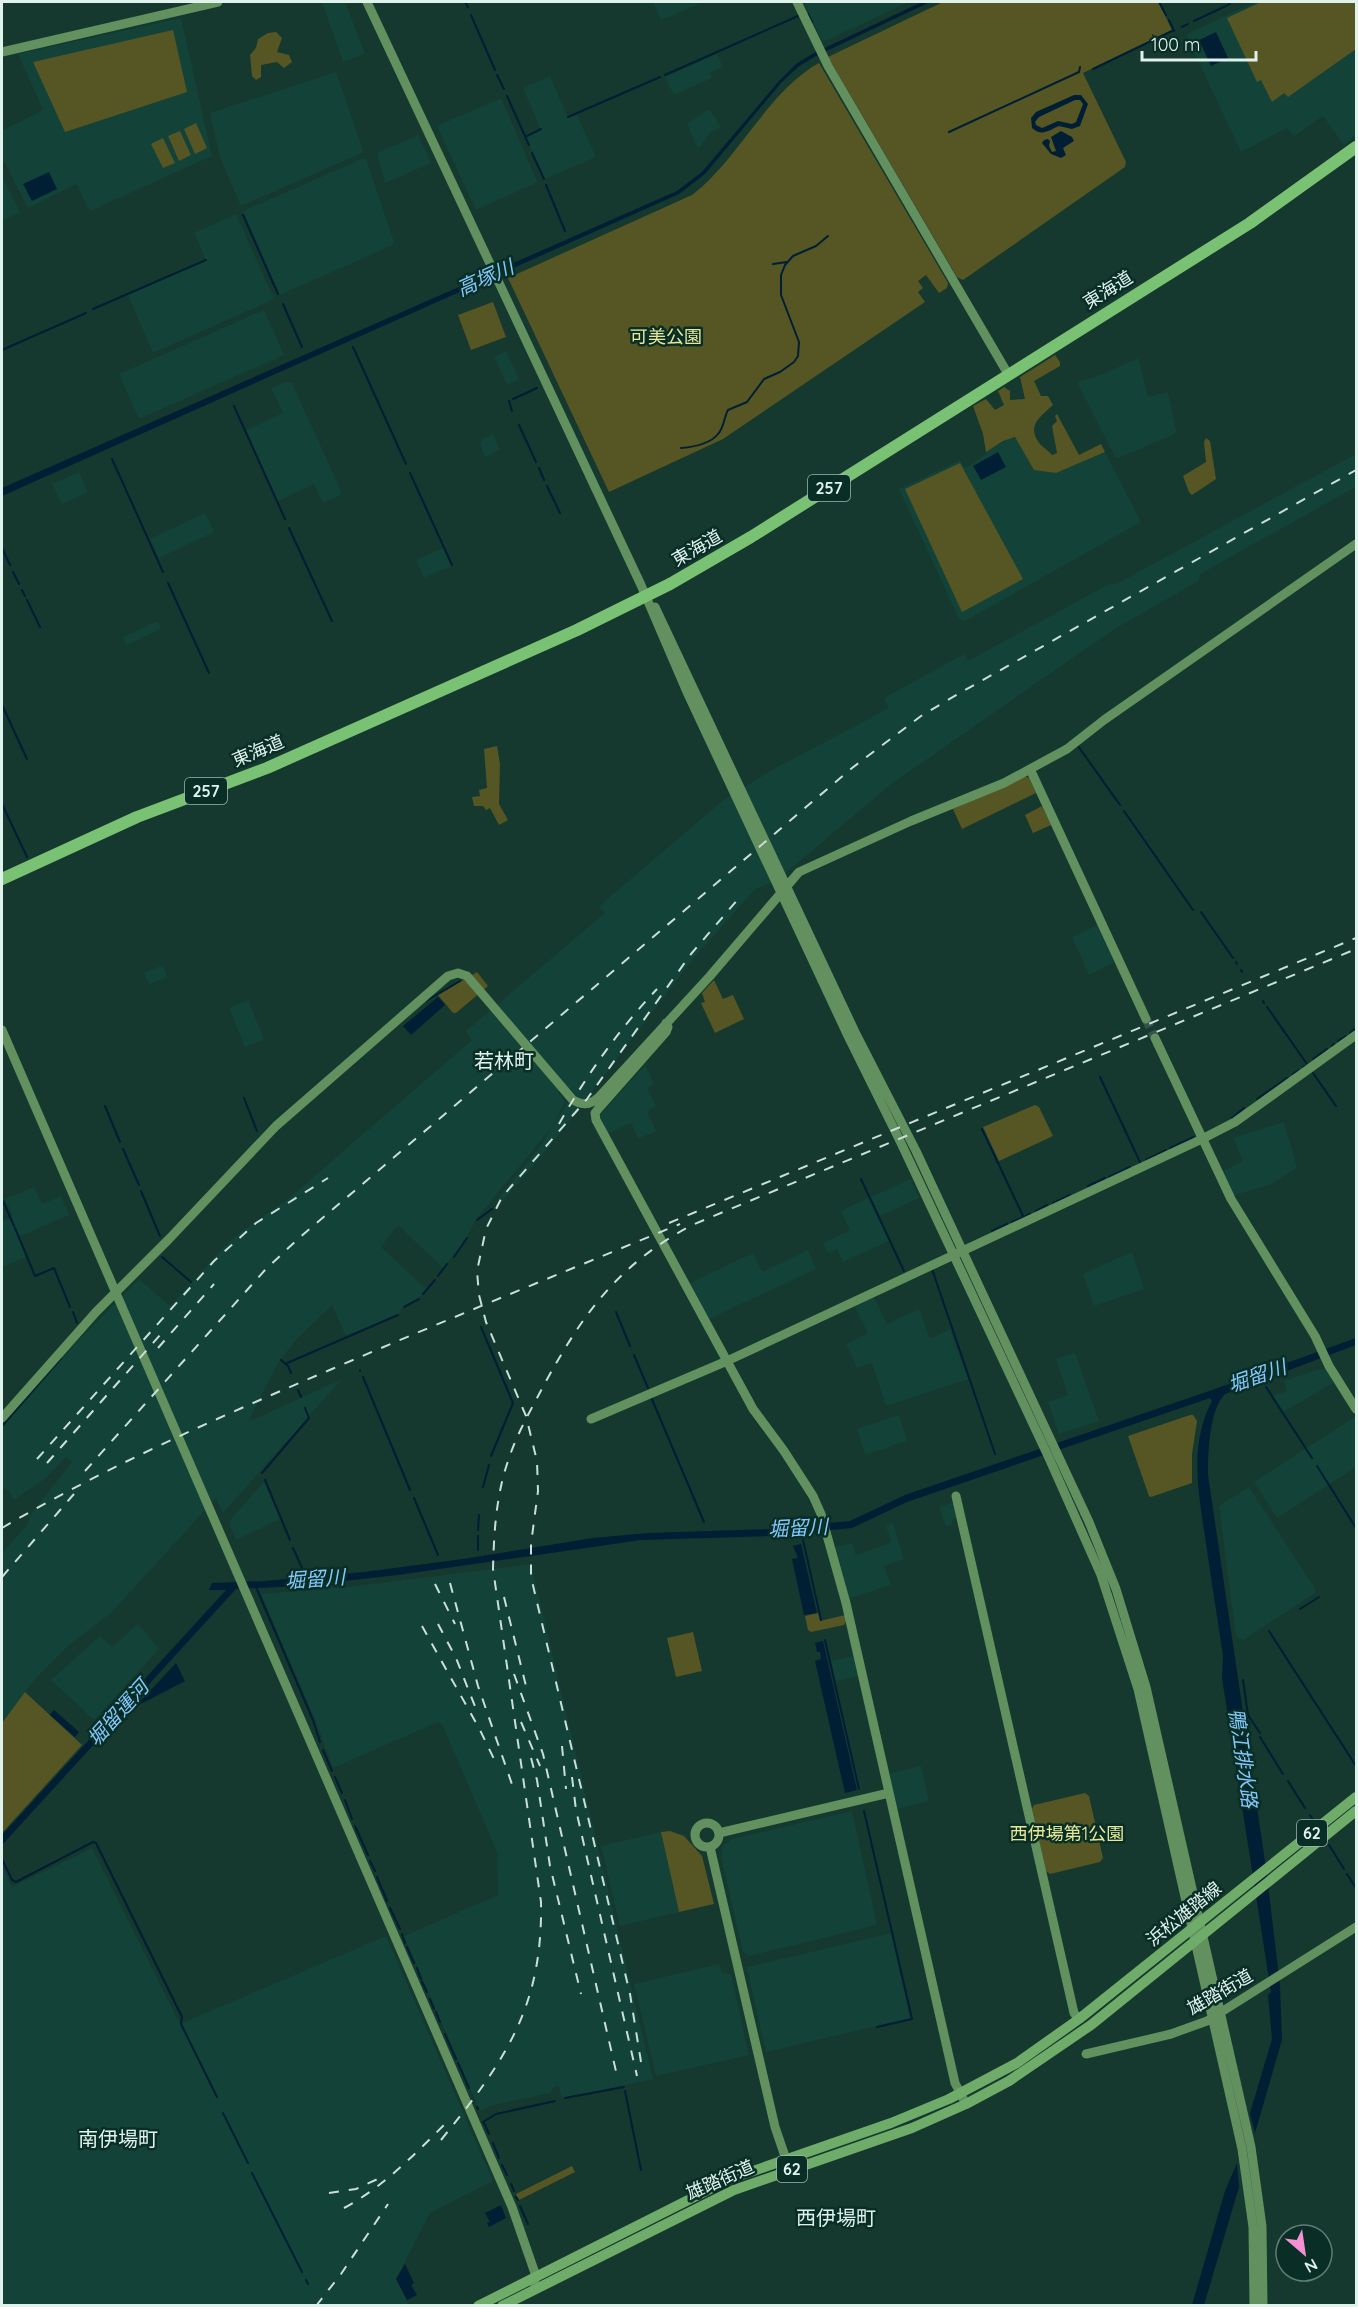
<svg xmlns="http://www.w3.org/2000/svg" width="1358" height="2307" viewBox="0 0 1358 2307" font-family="Quicksand,'Noto Sans JP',sans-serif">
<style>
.built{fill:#134338}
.green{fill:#565624}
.water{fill:#001f35;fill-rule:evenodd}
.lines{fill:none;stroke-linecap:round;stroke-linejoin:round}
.stream{stroke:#001f35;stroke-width:2}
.secondary-tunnel{stroke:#33544b;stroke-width:9;stroke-dasharray:9 4.5;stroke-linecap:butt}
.secondary{stroke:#62905e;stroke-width:9}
.primary{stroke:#6fab69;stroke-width:10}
.highway{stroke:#7ac273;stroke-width:12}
.rail{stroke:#cadfd9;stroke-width:2;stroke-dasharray:10 10;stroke-linecap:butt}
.labels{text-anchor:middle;stroke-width:5;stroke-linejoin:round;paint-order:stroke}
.shield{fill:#092e26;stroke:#9fb7b1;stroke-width:1.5}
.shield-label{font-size:16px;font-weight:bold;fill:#dff2ec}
.street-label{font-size:18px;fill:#dff2ec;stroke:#092e26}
.park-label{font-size:18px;fill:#e7e898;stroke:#092e26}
.water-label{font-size:20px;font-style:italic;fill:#83c8fc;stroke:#092e26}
.neighbourhood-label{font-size:20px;fill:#dff2ec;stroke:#092e26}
</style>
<rect width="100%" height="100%" fill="#15382f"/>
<path class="built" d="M322,2h29l-5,2 19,50 -22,8z
M653,2h50l-42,18z
M804,2h105l-84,39 -4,-2z
M1255,2h101v133l-12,10 -21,-29 -29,20 -7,-8 -46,24 -54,-115 2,-4z
M181,18l31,138 -122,55 -14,-27 -48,24 -26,-50v-27l41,-21 -25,-56z
M717,54l6,13 -13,6 2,5 -38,17 -9,-18z
M336,72l27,78 -1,3 -121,53 -21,-48 -10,-45z
M550,76l18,42 9,-3 19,42 -51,22 -20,-44 15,-7 -17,-40z
M499,99l3,1 35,81 -1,2 -60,27 -39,-84z
M709,109l12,18 -10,5 -13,17 -11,-25z
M418,135l13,28 -46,20 -8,-30z
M364,158l2,1 28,83 -1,3 -113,50 -37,-84z
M2,177l18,35 -18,9z
M236,214l38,85 -121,54 -25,-58 78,-35 -12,-27z
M264,310l20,45 -145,64 -20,-45z
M506,351l13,28 -12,6 -13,-28z
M1138,358l10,39 20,-5 8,39 -1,3 -57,24 -3,-1 -38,-75 24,-7z
M287,381l5,2 49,108 -2,5 -16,7 -9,-19 -36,17 -32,-71 37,-17 -12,-25z
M493,434l7,16 -15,7 -5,-13 2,-5z
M1012,437l1,2 3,-1 18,32 22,3 49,-21 36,70 -176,99 -6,-2 -60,-130 61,-29 5,8 22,-14 -1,-2z
M1356,454v33l-156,87 -1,7 -81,46 -47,32 -181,126 -114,96 -21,8 -62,70 -139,182 -53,62 -4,-3 42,-52 34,-54 -7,-8 -8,6 7,10 -13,25 -75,91 -16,28 -18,22 -44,-42 -4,2 -14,19 45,42 -7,9 -15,8 -6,8 -52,22 -14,-31 -38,37 -16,21 -30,59 94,-43 -119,134 -7,-15 -105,115 -42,32 -34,34 -33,44v-170l25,-28 4,-11 41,-52 -6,-5 -20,21 -32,22 -4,-8 -8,-5v-59l76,-87 61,-62 31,27 54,-59 17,-15 47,-33 184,-159 -6,-9 139,-118 -6,-7 126,-107 47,-29 117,-62 -5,-10 80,-44 4,7 141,-77h7z
M79,472l9,20 -26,12 -10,-20z
M205,513l9,19 -55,26 -9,-19z
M443,548l8,18 -27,12 -8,-18z
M158,621l3,8 -35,16 -3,-8z
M1097,925l17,37 -25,13 -17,-38z
M163,965l4,12 -18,7 -5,-11z
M248,1000l16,39 -19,8 -16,-39z
M645,1065l9,19 -7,4 9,18 -9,5 9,20 -18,8 -7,-16 -23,11 -8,-19z
M1284,1122l13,46 -28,17 -34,10 -3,-2 -11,-21 22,-11 -10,-23z
M910,1179l9,19 -39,18 -9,-19z
M34,1187l8,17 19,-8 8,19 -51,22 8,20 -24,10v-46l11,-5 -8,-17z
M869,1198l20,43 -46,21 -6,-13 -9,4 -5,-10 27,-13 -9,-19z
M808,1250l8,19 -107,50 -19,-36 63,-30 9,19z
M1132,1252l12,37 -50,17 -11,-32z
M873,1296l14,28 32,-15 11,30 20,-10 18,50 -82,27 -14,-43 -15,5 -11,-24 22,-11 -14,-28z
M1075,1353l24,68 -40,13 -11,-32 20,-7 -12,-36z
M1326,1369l9,13 -52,30 -10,-16 14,-5 -3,-10 32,-11z
M899,1415l8,26 -42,14 -8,-26z
M1356,1416v51l-79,51 -23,-36z
M264,1482l16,37 -44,21 -7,-16 1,-4z
M1249,1487l67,103 -1,3 -72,47 -7,-3 -17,-131z
M951,1503l3,2 3,13 -5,2 1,4 -7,2 -7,-19z
M893,1523l11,36 -20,7 7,19 -40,13 -2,-1 -14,-50 17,-4 4,12 21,-7 14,-6 -5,-16z
M531,1564l122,515 -91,19 -3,-12 -5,1 -4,6 -57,12 -13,6 -76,-175 94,-41 -1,-43 -54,-126 -5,-4 -105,46 -18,-49 -54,-125 88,-7z
M138,1624l21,25 -65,71 -43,-40 49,-44 12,11z
M854,1656l5,20 -23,5 -5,-20z
M921,1766l8,35 -32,8 -8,-35z
M852,1811l25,114 -128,31 -6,-4 -22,-95 2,-11 9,-7z
M661,1832l18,80 -59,14 -19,-80z
M92,1848l88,176 206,-88 107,245 -63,32 -34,66 13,26h-407v-439l10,21z
M891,1933l19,85 -144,34 -19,-83 1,-2z
M719,1964l3,9 9,1 18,81 -93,21 -22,-92z"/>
<path class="green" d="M943,2h215l14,28 -89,43 43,89 -1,5 -162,113 -6,-3 -129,-220z
M1261,2h95v47l-68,48 -4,-4 -12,9 -11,-22 -4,2 -30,-64z
M173,30l14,62 -122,40 -32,-70z
M276,32l6,6 -5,14 12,3 3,7 -8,6 -7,-6 -16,3v12l-5,3 -4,-4 -2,-21 6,-7 2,-9 10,-6z
M819,63l129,220 -1,5 -8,5 -13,-18 -8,6 5,7 -5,4 7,10 -202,137 -114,53 -101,-214 184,-83c47,-36 76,-104 127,-132z
M196,123l11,25 -12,6 -11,-25z
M180,131l11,24 -12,6 -11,-25z
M163,138l12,25 -12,5 -12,-24z
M493,302l13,35 -35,13 -13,-35z
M1055,355l5,7v4l-26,15 7,15h7l5,9c-13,12 -28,21 -12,40 4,4 7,5 11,10l5,-2 -5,-27 5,-5 -2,-5 2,-2 22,41 22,-11 4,8 -49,21 -22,-3 -19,-33 -12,4 -17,11 -3,-18 -10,-28 13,-7 9,11 9,-5 -6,-14 6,-4 6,4v9l15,-1 -5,-22z
M1206,438l4,3 6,38 -24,16 -3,-3 -6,-16 23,-14 -2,-20z
M960,463l63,116 -61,33 -57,-123z
M497,746l3,18 -1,40 9,16 -9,5 -9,-17 -4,2 -3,-4h-9l-2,-9 8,-1 -1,-6 8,-2 -3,-39z
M1025,776l4,2 7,15 -74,36 -9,-20z
M1042,806l9,19 -18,8 -8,-18z
M477,972l11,14 -32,27h-3l-15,-18z
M714,980l9,19 10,-4 11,24 -29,14 -14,-30 4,-1 -3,-9z
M1035,1105l4,2 14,29 -54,25 -16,-34z
M1190,1415h3l4,6 -5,33v29l-41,14 -2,-1 -21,-60z
M818,1613l2,8 25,-6 1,6 -2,4 -33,7 -3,-2 -3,-14z
M693,1632l9,39 -26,6 -9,-39z
M25,1692l57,53 -80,88v-110z
M1085,1793l4,3 14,62 -3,4 -50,12 -4,-3 -14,-62 2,-4z
M670,1831l14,5 18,20 12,48 -35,8 -18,-80z
M572,2166l3,6 -56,28 -3,-6z"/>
<path class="water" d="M922,2h8l-114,54 -18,11 -17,16 -76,91 -26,20 -677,302v-8l675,-297 25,-19 77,-91 17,-17 18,-11z
M1216,32l12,26 -17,8 -12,-26z
M1074,95h7l7,9 -8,22 -8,3 -13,-3c-10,4 -17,11 -27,2l-1,-10 5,-6zM1075,100h5l3,4 -7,18 -4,2 -14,-3 -16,7 -6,-3 -1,-3 4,-5z
M1061,131l11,6 2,4 -11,7 3,7 -5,3 -10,-4 -9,-11 2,-3 4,-1 2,2 -1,5 3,6 4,-1 -5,-14z
M49,172l8,17 -25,12 -9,-17z
M998,452l8,15 -25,13 -8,-14z
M438,997l7,8 -34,30 -8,-9z
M1356,1338v7l-131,49c-16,16 -17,59 -17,81l58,393 14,117 2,55 -27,93 -5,-20 22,-74 -4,-44 3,-3 -49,-314 1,-22c-5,-35 -11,-70 -16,-106 -7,-50 -20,-102 5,-149l-2,-3 -303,104 -55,26 -83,8 -128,4 -243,35 -99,11 -63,3 -234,256v-10l224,-245h-17l3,-7 53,-2 99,-9 99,-13 130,-21 55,-5 120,-4 82,-8 55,-26 310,-106z
M801,1544l16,69 -13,2 -12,-56 6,-1 -5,-12z
M823,1641l34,149 -12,3 -30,-132 6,-2 -1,-7h-3l-2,-9z
M176,1663l9,18 -50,26z
M54,1710l25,22 -4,5 -25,-22z
M1237,2163l2,24 -35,118h-12l33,-114z
M501,2205l5,13 -17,9 -2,-4 3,-1 -5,-9z
M405,2264l9,19 -3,2 6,10 -10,5 -11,-21z"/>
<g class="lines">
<path class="stream" d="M465,2l3,5
M1159,2l7,13
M808,14l4,8
M471,15l24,55
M1169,20l5,11
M1194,21l36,-17
M1182,27l6,-3
M1093,69l81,-39
M497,75l7,14
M665,75l133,-59
M507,96l22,49
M568,117l92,-40
M949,132l130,-60 1,-5
M525,137l16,-8
M532,153l12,26
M546,185l19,46
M243,215l35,79
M773,264l14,-2
M283,304l19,43
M93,309l113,-49
M353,347l53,117
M2,350l84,-37
M513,399l24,-11
M509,401l3,10
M234,406l51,113
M519,425l17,37
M681,448c12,-1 29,-4 37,-14 6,-6 6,-17 10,-24l19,-8 17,-23 16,-7 14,-10 4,-6 1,-14 -18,-47v-20l4,-10 8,-9 23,-10 12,-10
M112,459l51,113
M539,468l5,12
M410,473l42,92
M547,486l13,27
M289,528l43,93
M2,548l8,17
M13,572l6,12
M168,583l41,90
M22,590l3,6
M27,600l13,27
M2,705l25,54
M1078,746l42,59
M2,804l25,53
M1124,811l69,99
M1201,912l32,46
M1236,962l1,2
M1241,970l1,2
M426,1001l34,-20
M1263,1001l1,2
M1267,1007l40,57
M1350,1033l6,-5
M1338,1041l8,-5
M1332,1046l2,-2
M1313,1059l14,-10
M1303,1067l2,-1
M1313,1073l23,33
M1293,1074l6,-4
M1100,1077l40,85
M244,1098l13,33
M1257,1099l30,-21
M105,1106l15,36
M1232,1118l12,-10
M982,1129l41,87
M1170,1148l24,-11
M123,1149l16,36
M1146,1160l20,-10
M1109,1177l21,-10
M861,1179l43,92
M1088,1186l17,-8
M141,1191l19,45
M3,1201l11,25
M1053,1203l17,-8
M1036,1211l11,-6
M477,1220l15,-11
M1012,1222l18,-8
M15,1228l20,48 19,-8 16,39
M992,1231l15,-7
M162,1257l29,25
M454,1257l13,-19
M932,1269l63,185
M438,1276l9,-12
M423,1294l12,-14
M404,1307l15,-8
M73,1312l4,11
M616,1312l14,34
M481,1327l32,76 -22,53
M634,1355l14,33
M281,1360l7,6 3,7
M285,1364l113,-49
M360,1370v1
M363,1377l47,113
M1266,1387l46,71
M298,1390l3,7
M651,1397l53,125
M2,1426l59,-68
M1317,1466l39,62
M262,1473l47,-55 -4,-10
M265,1480l25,60
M483,1487l6,-22
M414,1498l24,57
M478,1530l1,-15
M803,1540l18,80
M293,1548l9,20
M478,1550v-14
M256,1587l57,133 7,22
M1300,1609l19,-12
M1269,1631l87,135
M825,1640l34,149
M1243,1680l5,35 12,18
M1260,1737l23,37
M323,1750l9,21
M335,1777l7,16
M1288,1781l17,27
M345,1800l7,19
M864,1811l48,208 -35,8
M1310,1815l3,5
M355,1826l13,29
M1329,1845l15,24
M2,1859l10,21 4,2 77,-40 3,1 86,174 -1,7 36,73
M370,1861l5,10
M1347,1874l9,14
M377,1877l10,24
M390,1908l10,21
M402,1934l3,9
M407,1947l7,16
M417,1968l4,11
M422,1982l5,10
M430,1999l4,10
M436,2012l4,10
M445,2034l11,25
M458,2063l11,25
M625,2091l16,79
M565,2098l59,-11
M477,2107l1,2
M223,2113l25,50
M483,2122l13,-8 59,-13
M484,2123l5,11
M493,2143l6,15
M502,2165l5,10
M252,2173l50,99
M511,2184l3,7
M516,2197l2,3
M520,2206l8,18
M306,2280l2,4"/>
<path class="secondary-tunnel" d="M1146,1019l9,19"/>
<path class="secondary" d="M367,2l274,583 46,107 161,344 53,107 148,315 52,117 37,114 104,460 11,78 1,79
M797,2l31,64 180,308
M2,52l216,-50
M655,607l200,425 61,119 173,371 27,67 30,98 105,460 11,79 1,80
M1030,769l116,250
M666,1023l2,4 -2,5 -67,76 -4,5 1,7 157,289 31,42 29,45 8,18 25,89 109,480 11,21
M2,1030l510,1177 24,69 -2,7
M1155,1038l76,161 84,137 14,30 27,43
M2,1418l94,-106 73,-73 107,-113 172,-150 10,-3 9,3 105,123c9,7 18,6 26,-1l112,-122 89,-104 112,-51 93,-38 63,-34 37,-29 252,-176
M591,1419l136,-58 475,-222 33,-17 121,-87
M956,1496l118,517 5,6
M695 1835a12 12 0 1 1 24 0a12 12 0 1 1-24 0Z
M719,1833l170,-40
M710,1847l65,280 13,38
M1086,2054l85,-20 36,-13 149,-94"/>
<path class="primary" d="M478,2306l252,-127 161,-56 58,-24 68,-36 62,-44 277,-222
M502,2306l232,-116 178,-62 54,-24 43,-23 82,-56 265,-214"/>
<path class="highway" d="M2,879l135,-62 130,-49 310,-138 93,-46 81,-47 499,-314 106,-76"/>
<path class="rail" d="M559,1124c27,-48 60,-95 98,-135
M669,1223l687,-285
M158,1348l56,-64
M37,1459l177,-198 42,-38 72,-45
M47,1463l113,-128
M85,1471l180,-201 34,-32 553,-470 69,-52 37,-22 398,-224
M2,1528c106,-62 217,-111 330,-159 116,-50 232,-97 348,-145
M2,1577l72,-83
M450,1583l28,103 37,107
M435,1584l20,40
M504,1597l23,93
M438,1624l18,34 20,51
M422,1626l58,104 14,29
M514,1674l29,80 75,326
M521,1722l19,44
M562,1746l4,43
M531,1758l6,22 13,86 31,128
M572,1777l4,33 61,266
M641,2062l-11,-68 -99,-417v-33l7,-53 -1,-30 -11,-45 -40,-94 -7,-27 -2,-24 9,-42 16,-32 85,-98 104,-145 48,-56
M441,2140c64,-79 102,-133 100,-238l-48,-333c1,-37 3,-73 15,-108 9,-28 24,-53 37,-78 39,-71 74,-119 147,-158l664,-276
M329,2193l27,-4 26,-12
M344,2208c39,-21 69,-52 100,-83
M316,2306l25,-32 47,-70"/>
</g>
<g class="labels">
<g class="shield">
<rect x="808" y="475" width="42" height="26" rx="4.5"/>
<rect x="185" y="778" width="42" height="26" rx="4.5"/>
<rect x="1297" y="1820" width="30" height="26" rx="4.5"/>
<rect x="777" y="2156" width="30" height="26" rx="4.5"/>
</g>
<g class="shield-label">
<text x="829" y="494">257</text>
<text x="206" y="797">257</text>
<text x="1312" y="1839">62</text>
<text x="792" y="2175">62</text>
</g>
<g class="street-label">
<text transform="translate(1108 290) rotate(-32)" y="6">東海道</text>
<text transform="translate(697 548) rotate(-30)" y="6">東海道</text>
<text transform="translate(258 751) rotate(-23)" y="6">東海道</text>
<text transform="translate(1184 1914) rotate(-39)" y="6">浜松雄踏線</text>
<text transform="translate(1220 1992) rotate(-30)" y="6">雄踏街道</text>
<text transform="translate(720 2180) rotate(-24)" y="6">雄踏街道</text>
</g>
<g class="park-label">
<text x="666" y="343">可美公園</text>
<text x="1067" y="1840">西伊場第1公園</text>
</g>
<g class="water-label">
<text transform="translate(485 278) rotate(-24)" y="7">高塚川</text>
<text transform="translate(1257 1376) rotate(-19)" y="7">堀留川</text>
<text transform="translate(798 1528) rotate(-3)" y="7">堀留川</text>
<text transform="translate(315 1579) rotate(-4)" y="7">堀留川</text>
<text transform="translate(118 1713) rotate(-48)" y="7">堀留運河</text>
<text transform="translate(1243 1758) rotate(82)" y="7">鴨江排水路</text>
</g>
<g class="neighbourhood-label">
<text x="504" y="1068">若林町</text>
<text x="118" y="2146">南伊場町</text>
<text x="836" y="2225">西伊場町</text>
</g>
</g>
<rect width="1358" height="2307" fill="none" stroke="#dff2ec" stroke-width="6"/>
<g transform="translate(1304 2253) rotate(151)"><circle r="28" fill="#092e26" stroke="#5f7c75" stroke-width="1.5"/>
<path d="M0-4.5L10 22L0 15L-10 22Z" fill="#f591d2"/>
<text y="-9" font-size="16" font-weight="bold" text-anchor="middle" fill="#dff2ec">N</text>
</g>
<path d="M1142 51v9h114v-9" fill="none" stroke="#dff2ec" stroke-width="3"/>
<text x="1151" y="51" font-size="18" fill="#dff2ec" stroke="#092e26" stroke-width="4.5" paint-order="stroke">100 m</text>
</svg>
